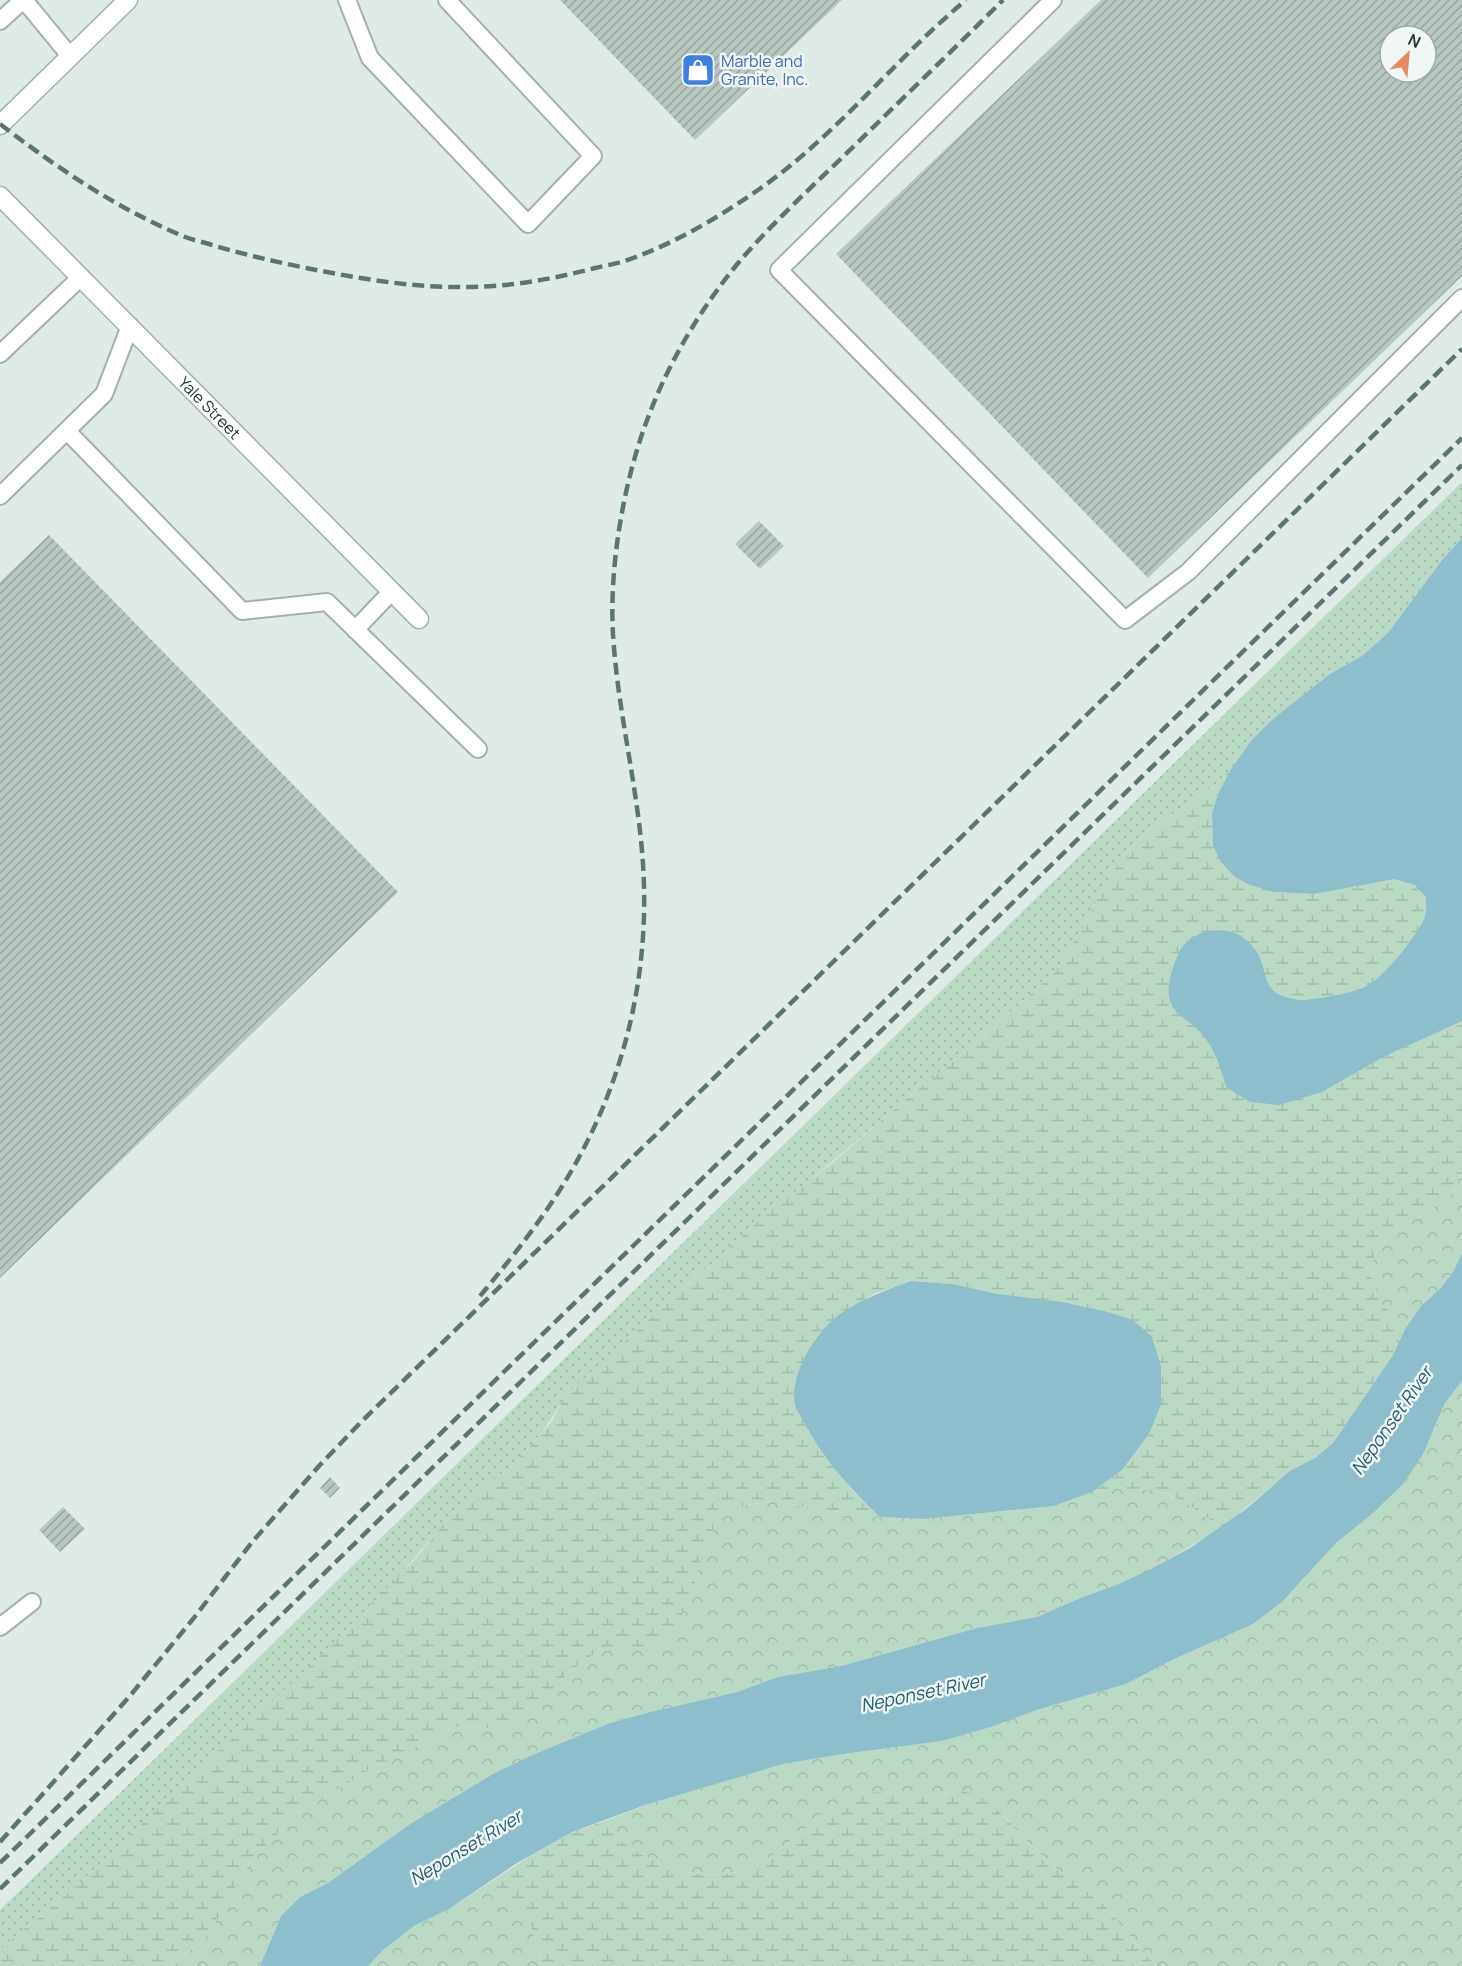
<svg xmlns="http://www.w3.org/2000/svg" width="1462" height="1966" viewBox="0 0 1462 1966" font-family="Manrope,sans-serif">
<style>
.green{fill:url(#green-dots)}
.forest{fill:url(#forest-crowns)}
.wetland{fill:url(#wetland-marsh)}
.water{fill:#8cbecb}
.building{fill:url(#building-hatch);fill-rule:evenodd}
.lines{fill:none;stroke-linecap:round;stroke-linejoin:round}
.service-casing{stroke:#a3b1ad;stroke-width:20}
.minor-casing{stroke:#a3b1ad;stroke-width:21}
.secondary-casing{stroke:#a0b5af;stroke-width:21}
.service{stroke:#fff;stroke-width:16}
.minor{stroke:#fff;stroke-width:18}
.secondary{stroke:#fff;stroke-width:18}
.rail{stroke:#5d7570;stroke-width:4.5;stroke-dasharray:12 6;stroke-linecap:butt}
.labels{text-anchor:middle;stroke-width:5;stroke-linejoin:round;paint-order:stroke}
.shop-label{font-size:16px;fill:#366cbe;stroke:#f1f7f4;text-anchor:start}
.street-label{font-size:16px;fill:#223934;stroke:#f1f7f4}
.water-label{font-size:18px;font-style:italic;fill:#215e70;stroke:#f1f7f4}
</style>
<defs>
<pattern id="green-dots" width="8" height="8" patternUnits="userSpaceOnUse" patternTransform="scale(1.5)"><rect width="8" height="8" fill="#bbdac5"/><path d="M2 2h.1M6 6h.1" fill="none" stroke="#a0bcaa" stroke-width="1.8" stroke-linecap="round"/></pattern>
<pattern id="forest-crowns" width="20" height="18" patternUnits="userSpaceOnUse" patternTransform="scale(1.5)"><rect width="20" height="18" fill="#bbdac5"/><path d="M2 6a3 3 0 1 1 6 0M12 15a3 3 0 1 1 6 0" fill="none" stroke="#a0bcaa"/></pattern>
<pattern id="wetland-marsh" width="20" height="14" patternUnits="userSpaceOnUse" patternTransform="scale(1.5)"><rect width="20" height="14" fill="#bbdac5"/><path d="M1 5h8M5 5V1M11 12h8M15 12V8" fill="none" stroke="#a0bcaa"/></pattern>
<pattern id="building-hatch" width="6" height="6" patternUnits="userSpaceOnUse" patternTransform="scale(1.5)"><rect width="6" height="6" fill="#b9c7c2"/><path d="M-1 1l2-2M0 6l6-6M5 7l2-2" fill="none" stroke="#96a39e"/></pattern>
</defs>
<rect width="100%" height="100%" fill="#e0eae6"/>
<path class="green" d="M1462,482v56l-20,22 -54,73 -26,23 -32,18 -36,28 -43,39 -20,28 -16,16 -67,46 -19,19 -16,21 -15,26 -12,25 -31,50 -77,69 -79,64 -195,165 -140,127c-16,31 -36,54 -63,77 -15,13 -32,24 -45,38 -27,27 -50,57 -76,85 -79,80 -162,155 -244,232 -27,28 -56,54 -86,79 -17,15 -33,25 -50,42v-40z"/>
<path class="forest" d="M1462,1171v82l-8,17 -12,17 -21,19 -16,23 -25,-27 -9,-26 4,-22 21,-27 31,-14 27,-22z
M1462,1381v585h-306l-26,-29 -25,-32 -55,-42 -28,-27 -22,-24 -46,-22c-6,2 -14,6 -21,7 -25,3 -58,-11 -82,-1 -32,14 -55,44 -84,63 -46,30 -108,13 -148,-20 -5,-5 -10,-12 -14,-18l43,-17 40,-13 95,-27 53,-9 106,-14 49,-14 49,-18 86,-25 46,-24 81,-36 29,-22 54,-59 36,-29 63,-86 10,-25z
M1121,1488l33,2 33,13 34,25 -68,41 -32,14 -43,16 -41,18 -60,11 -136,38 -63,11 -41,15 -87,20 -40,11 -78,32 -39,19 -83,50 -82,59 -28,14 -19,19 -21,50h-89l30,-24 48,-78 47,-50 81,-49 42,-21 37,-17 31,1 74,-48 24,-20 18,-11 20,-2 79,-93 9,-23 17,-18 19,-8 26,-4 58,10 49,6 44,2 130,-13 38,-14z
M483,1887l24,14 22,18 14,47h-175l15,-16 31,-24 35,-17z"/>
<path class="wetland" d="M1428,580l34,48v543l-8,20 -27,22 -31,14 -21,27 -4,22 9,25 25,28 -12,26 -60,88 -18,15 -25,14 -69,56c-11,-8 -22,-17 -34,-24 -30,-18 -61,-17 -95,-12l31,-23 26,-35 -151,-140 -45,-10 -42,-3 -37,13 -35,21 -44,66v24l14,27 20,29 25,31 26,25 -49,-6 -58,-10 -26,4 -19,8 -17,18 -9,23 -8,32 -12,30 -15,24 -18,8 -46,1 -18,11 -24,20 -22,23 -25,18 -27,7 -31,-1 -79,38 -81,49 -47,50 -17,28 -17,32 -14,18 -30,24h-171v-16c17,-17 33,-27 50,-42 30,-25 59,-51 86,-79l181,-170 98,-100 26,-32 25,-26 35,-27 25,-23 26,-30 12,-24 29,-27 177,-159 61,-47 68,-59 79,-64 77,-69 31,-50 12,-25 15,-26 16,-21 19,-19 67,-46 16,-16 -13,25 -6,19 1,32 61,47 40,2 35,-8 -6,-191 -13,-21 32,-18 26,-23z
M954,1790l22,4 24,18 22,24 28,27 55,42 25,32 26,29h-613l-14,-47 -22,-18 -24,-14 62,-41 27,-14 33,-11c4,6 9,13 14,18 40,33 102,50 148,20 29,-19 52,-49 84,-63 23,-10 57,4 82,1 7,-1 15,-5 21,-7z"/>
<path class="water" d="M1462,538v483l-77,35 -63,36 -43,13 -29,-3 -24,-15c-6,-22 -10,-35 -24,-53 -10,-13 -30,-19 -33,-37 -2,-12 3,-28 8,-40 9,-26 46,-35 68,-18 4,3 10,9 12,13 9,14 6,36 23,43 5,2 13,4 18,5 13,1 55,-7 67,-13 18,-8 51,-50 59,-68 3,-6 2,-16 2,-22l-11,-12 -21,-6 -80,15 -40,-2 -24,-7 -15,-8 -15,-16 -7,-16 -1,-32 6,-19 13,-25 20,-28 20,-20 23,-19 36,-28 32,-18 26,-23 54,-73z
M1462,1253v128l-17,22 -22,51 -19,29 -32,31 -36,29 -54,59 -29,22 -81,36 -46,24 -86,25 -49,18 -49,14 -106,14 -53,9 -135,40 -76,28 -55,31 -68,46 -35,17 -31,24 -15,16h-108l21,-50 19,-19 28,-14 82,-59 83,-50 39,-19 78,-32 40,-11 87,-20 41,-15 63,-11 136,-38 60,-11 41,-18 43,-16 32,-15 37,-20 56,-39 44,-38 25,-13 18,-15 60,-88 12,-26 16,-23 21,-19 12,-17z
M911,1281l42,3 45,10 64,8 46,10 25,8 19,17 9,29v38l-12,30 -26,35 -31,23 -38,14 -130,13 -44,-2c-30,-28 -57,-59 -77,-96 -2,-5 -7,-11 -8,-16 -6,-32 21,-73 45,-91 22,-15 46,-24 71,-33z"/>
<path class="building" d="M560,0h282l-147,140z
M1101,0h361v276l-314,302 -312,-324zM1390,36h36v36h-36z
M759,521l25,25 -24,23 -25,-25z
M49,535l349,357 -398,386v-696z
M330,1477l10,11 -10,10 -10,-10z
M63,1507l22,22 -25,23 -21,-22z"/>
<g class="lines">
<defs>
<path id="service" d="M24,0l46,56
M347,0l23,58 158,166 65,-68 -146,-156
M1053,0l-274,270 346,350 63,-48 274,-274
M0,21l23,-21
M0,354l81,-77
M67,431l175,180 85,-9 151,147
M0,496l104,-102 26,-68
M355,630l37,-39
M0,1627l32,-25"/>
<g id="minor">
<path id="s1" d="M0,196l419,423"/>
</g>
<path id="secondary" d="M0,125l128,-125"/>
</defs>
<use href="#service" class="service-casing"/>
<use href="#minor" class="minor-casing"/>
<use href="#secondary" class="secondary-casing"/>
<use href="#service" class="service"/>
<use href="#minor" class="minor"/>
<use href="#secondary" class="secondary"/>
<path class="rail" d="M0,124c56,43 113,82 178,110 10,5 21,7 31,10 32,10 64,17 97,24 51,10 106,20 159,19 44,0 88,-8 130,-19 13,-3 26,-5 38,-10 44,-16 86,-41 125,-68 78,-54 136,-130 208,-190
M480,1296c25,-30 50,-61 72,-94 63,-94 95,-203 92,-316 -2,-85 -26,-167 -31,-252 -4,-68 11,-155 36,-219 21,-55 52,-107 90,-153 35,-41 76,-78 115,-116 50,-49 100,-97 149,-146
M0,1842l129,-145 64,-78 60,-78 66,-75 43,-45 1100,-1072
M0,1863l1462,-1425
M0,1889l1462,-1424"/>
</g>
<defs>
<symbol id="shop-square" viewBox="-11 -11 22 22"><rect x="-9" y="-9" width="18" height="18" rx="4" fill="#3f7fe0" stroke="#f1f7f4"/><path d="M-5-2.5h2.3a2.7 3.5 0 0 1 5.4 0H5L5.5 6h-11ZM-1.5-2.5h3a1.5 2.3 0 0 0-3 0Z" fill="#fff"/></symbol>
</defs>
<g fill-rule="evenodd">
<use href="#shop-square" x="679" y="51" width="38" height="38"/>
</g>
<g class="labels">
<g class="shop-label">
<text x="721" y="67">Marble and<tspan x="721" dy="18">Granite, Inc.</tspan></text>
</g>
<g class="street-label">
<text dy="6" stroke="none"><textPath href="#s1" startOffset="298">Yale Street</textPath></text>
</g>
<g class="water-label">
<text transform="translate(1392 1421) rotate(-55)" y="6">Neponset River</text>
<text transform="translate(923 1693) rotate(-12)" y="6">Neponset River</text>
<text transform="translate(466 1848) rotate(-31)" y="6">Neponset River</text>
</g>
</g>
<g transform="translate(1408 54) rotate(26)"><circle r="28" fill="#f1f7f4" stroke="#9eaba7" stroke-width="1.5"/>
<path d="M0-4.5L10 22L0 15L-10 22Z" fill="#e78a61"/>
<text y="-9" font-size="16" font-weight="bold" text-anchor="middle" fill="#223934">N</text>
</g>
</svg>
